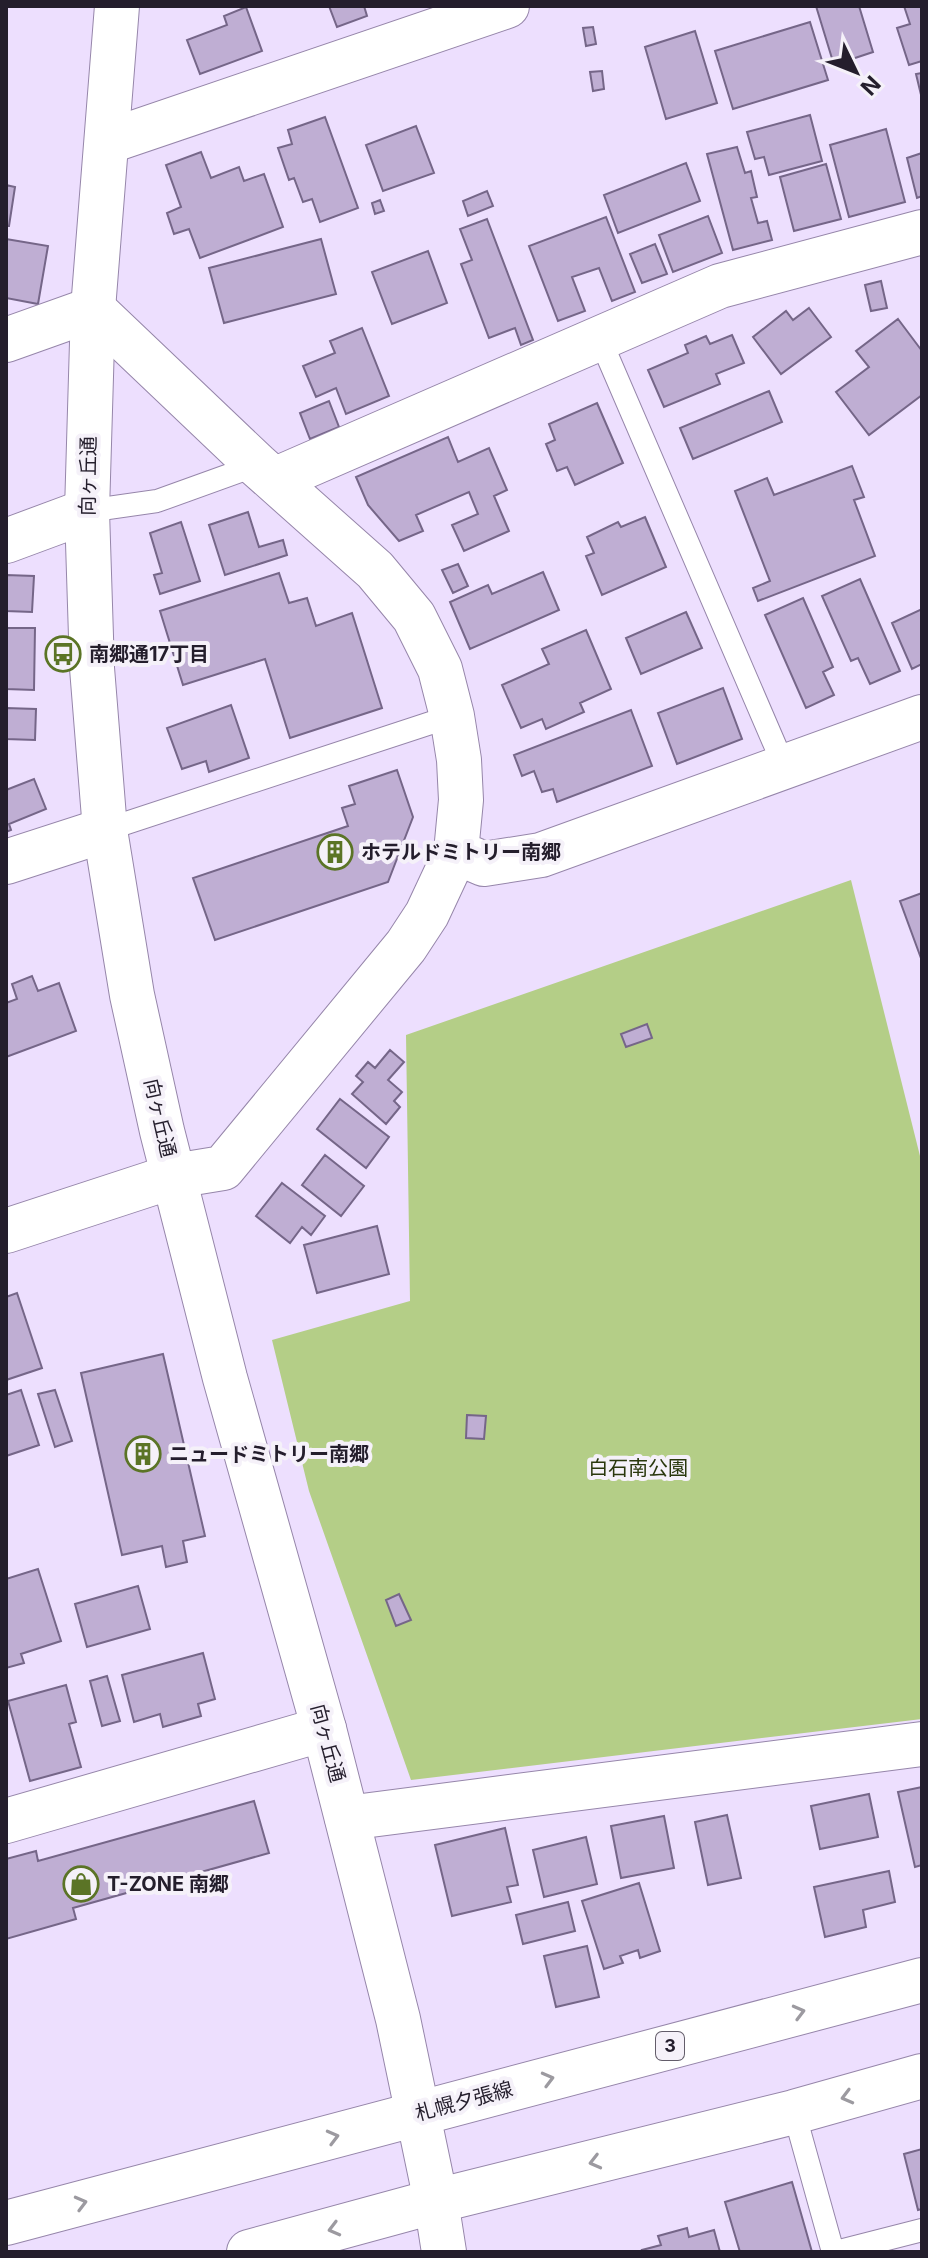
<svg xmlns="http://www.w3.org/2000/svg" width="928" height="2258" viewBox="0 0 928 2258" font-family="Inter,'Noto Sans JP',sans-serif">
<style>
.green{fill:#b4ce87}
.building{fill:#bfaed3;stroke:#756688;stroke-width:2}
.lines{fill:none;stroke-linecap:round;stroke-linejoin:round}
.service-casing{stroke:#9686aa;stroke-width:24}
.minor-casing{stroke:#9686aa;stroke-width:46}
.tertiary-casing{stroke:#9686aa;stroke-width:46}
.primary-casing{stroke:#9686aa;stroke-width:46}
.service{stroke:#fff;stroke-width:22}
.minor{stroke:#fff;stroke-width:44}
.tertiary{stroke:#fff;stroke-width:44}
.primary{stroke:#fff;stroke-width:44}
.oneway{stroke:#9c9aa0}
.labels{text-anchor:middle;stroke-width:8;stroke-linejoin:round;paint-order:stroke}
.shield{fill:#f5f1f9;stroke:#635d6a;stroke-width:2}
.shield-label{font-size:18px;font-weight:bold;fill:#241e2c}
.street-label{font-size:20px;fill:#241e2c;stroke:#f5f1f9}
.poi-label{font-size:20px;font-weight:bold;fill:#241e2c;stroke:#f5f1f9;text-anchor:start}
.park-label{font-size:20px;fill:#2a380d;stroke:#f5f1f9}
</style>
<rect width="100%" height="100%" fill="#eddffe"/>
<path class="green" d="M851,880l71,284v555l-511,61 -102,-289 -37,-151 138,-39 -4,-266z"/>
<path class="building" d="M329,6h35l3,10 -30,11z
M816,6h43l14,46 -39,13z
M904,6h18v55l-13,4 -12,-37 13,-4z
M246,7l16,44 -62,23 -13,-34 40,-15 -3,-9z
M810,22l18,58 -95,29 -18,-58z
M593,27l3,17 -10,2 -3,-18z
M695,31l22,72 -51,16 -21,-72z
M602,71l2,18 -11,2 -3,-19z
M922,73v26l-6,-25z
M810,115l12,46 -53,14 -5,-18 -9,2 -8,-27z
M325,117l33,91 -38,14 -8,-23 -9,3 -9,-24 -5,2 -11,-32 14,-4 -4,-14z
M416,126l18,47 -51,18 -17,-46z
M886,129l19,73 -56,15 -19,-72z
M737,147l8,26 6,-2 6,26 -6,1 7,25 9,-2 5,19 -39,10 -26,-96z
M201,152l10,26 28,-11 5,14 20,-7 19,53 -83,31 -11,-29 -15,5 -7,-21 14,-6 -15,-42z
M922,153v43l-5,2 -10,-40z
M686,163l14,38 -82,32 -14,-38z
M826,164l15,55 -47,12 -14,-54z
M6,185l9,2 -6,39h-3z
M487,191l6,15 -25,10 -5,-15z
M380,200l4,11 -9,3 -3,-11z
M708,216l14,37 -49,19 -14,-37z
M606,217l29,75 -23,9 -13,-33 -27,9 13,34 -27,10 -29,-75z
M487,219l46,121 -12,5 -6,-17 -26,10 -28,-74 11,-4 -12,-31z
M6,239l42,7 -10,58 -32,-6z
M321,239l15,55 -112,29 -15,-55z
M655,244l12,30 -25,9 -12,-29z
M428,251l19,52 -55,21 -20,-52z
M881,281l6,27 -16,3 -6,-26z
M809,308l22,29 -50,37 -28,-37 33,-26 7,9z
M898,319l24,32v44l-53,40 -33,-43 33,-25 -13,-16z
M362,328l27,68 -43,18 -10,-26 -20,9 -13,-31 32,-13 -5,-12z
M732,335l12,28 -28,11 4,10 -56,23 -16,-37 40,-17 -3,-8 21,-9 4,8z
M769,391l13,31 -89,37 -13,-31z
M329,401l10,26 -29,12 -10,-26z
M597,403l26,60 -48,22 -8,-18 -10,4 -11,-27 9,-4 -6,-16z
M448,437l10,25 31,-14 18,42 -13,6 15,35 -45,20 -12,-26 26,-11 -9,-22 -53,23 7,16 -24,10 -31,-36 -12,-28z
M852,466l12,31 -10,3 21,56 -117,45 -5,-13 17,-7 -35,-90 32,-13 7,17z
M248,512l11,35 24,-7 4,15 -62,20 -16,-50z
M645,517l21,50 -64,28 -16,-39 8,-3 -7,-16 31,-15 3,5z
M181,522l19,59 -40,13 -6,-19 8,-2 -12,-40z
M458,564l10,22 -15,7 -11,-23z
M543,572l16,38 -89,39 -20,-47 38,-17 4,9z
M279,573l10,30 18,-5 9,28 36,-13 30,95 -92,30 -25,-79 -82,26 -23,-74z
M6,575l28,1 -2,36 -26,-1z
M860,579l40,92 -30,13 -12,-26 -7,3 -29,-65z
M803,598l30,69 -10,5 11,23 -28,13 -41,-93z
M922,609v55l-10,5 -20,-46z
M686,612l16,36 -61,26 -15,-36z
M6,628h29l-1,62 -28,-1z
M586,630l25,59 -31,14 4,9 -38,17 -4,-10 -21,9 -19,-43 47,-21 -7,-15z
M723,688l19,51 -65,25 -19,-51z
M231,705l18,53 -40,14 -3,-11 -24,8 -15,-41z
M6,708l30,1 -1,31 -29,-1z
M631,710l21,56 -95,36 -4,-13 -11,3 -8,-21 -12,5 -8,-21z
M397,770l16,47 -25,65 -173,58 -22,-62 155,-52 -6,-18 13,-4 -6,-18z
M34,779l12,30 -37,15 2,6 -5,2v-42z
M922,893v68l-22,-60z
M32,976l6,15 21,-8 17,48 -70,26v-54l11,-4 -5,-15z
M647,1024l5,14 -26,9 -5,-13z
M390,1050l14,12 -16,18 14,12 -8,9 6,6 -14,17 -34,-30 11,-12 -7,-6 12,-14 7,6z
M340,1099l49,38 -23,31 -49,-39z
M325,1155l39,31 -23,30 -39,-31z
M282,1183l43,33 -14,19 -9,-8 -12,16 -34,-27z
M377,1226l12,48 -72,19 -13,-48z
M17,1293l25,75 -36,12v-83z
M163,1354l42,182 -22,5 4,21 -21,5 -4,-21 -40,9 -41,-182z
M21,1390l18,55 -33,11v-61z
M55,1390l17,51 -17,6 -17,-53z
M467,1415l19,1 -2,23 -18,-1z
M38,1569l23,72 -40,13 3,9 -18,5v-89z
M138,1586l12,43 -63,18 -12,-43z
M399,1594l12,26 -15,6 -10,-26z
M203,1653l12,46 -17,5 3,12 -38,11 -3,-13 -26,8 -12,-47z
M107,1676l13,45 -18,5 -12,-45z
M66,1685l10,37 -7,2 12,43 -51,14 -22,-80z
M922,1787v78l-7,2 -17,-75z
M869,1794l9,43 -58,12 -9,-43z
M254,1801l15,52 -196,55 3,11 -70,20v-80l30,-8 2,10z
M727,1815l14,63 -33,7 -13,-63z
M664,1816l10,52 -53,10 -10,-52z
M505,1828l13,57 -11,2 4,15 -59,14 -17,-71z
M586,1837l11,47 -53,13 -11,-47z
M889,1871l6,31 -32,8 3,17 -41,10 -11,-50z
M639,1883l21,68 -20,7 -2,-8 -18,6 3,7 -19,6 -22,-68z
M568,1902l7,29 -52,13 -7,-29z
M587,1946l12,51 -43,10 -12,-51z
M922,2149v60l-4,1 -14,-56z
M792,2182l20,70h-72l-15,-50z
M687,2228l2,9 25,-7 6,22h-77l-1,-2 19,-5 -3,-9z"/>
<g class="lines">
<defs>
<path id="service" d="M600,339l184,427
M87,511l70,-10 100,-36
M105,830l347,-114
M794,2112l39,140
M836,2252l86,-22"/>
<path id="minor" d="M107,142l400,-136
M6,340l87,-31 164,156 118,105 39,47 26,52 12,47 7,44 2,40 -5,52 -29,62 -21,32 -183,222 -49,8 -168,55
M274,480l446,-194 202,-54
M6,541l81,-30
M456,852l28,12 57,-9 381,-138
M6,862l99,-32
M347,1818l575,-74
M6,1821l318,-92
M436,2201l8,51"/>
<path id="tertiary" d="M117,6l-24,303 -6,202 5,157 13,162 27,165 30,136 63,247 99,351 74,290 38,182"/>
<path id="primary" d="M6,2223l916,-243
M249,2252l187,-51 358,-89 128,-36"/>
</defs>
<use href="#service" class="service-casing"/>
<use href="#minor" class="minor-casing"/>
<use href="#tertiary" class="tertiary-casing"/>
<use href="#primary" class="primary-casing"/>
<use href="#service" class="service"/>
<use href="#minor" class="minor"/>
<use href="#tertiary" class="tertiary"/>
<use href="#primary" class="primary"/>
</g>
<defs><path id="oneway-chevron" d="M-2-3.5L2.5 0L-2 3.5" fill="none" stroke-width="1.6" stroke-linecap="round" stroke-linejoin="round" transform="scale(2)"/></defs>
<g class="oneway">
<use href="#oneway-chevron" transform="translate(799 2012) rotate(-15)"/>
<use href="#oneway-chevron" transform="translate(548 2079) rotate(-15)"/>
<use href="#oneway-chevron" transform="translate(847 2097) rotate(165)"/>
<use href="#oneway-chevron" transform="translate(333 2137) rotate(-15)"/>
<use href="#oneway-chevron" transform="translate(595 2162) rotate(166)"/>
<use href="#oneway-chevron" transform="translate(81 2203) rotate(-15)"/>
<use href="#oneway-chevron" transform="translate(334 2229) rotate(165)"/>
</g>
<defs>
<symbol id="bus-ring" viewBox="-11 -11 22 22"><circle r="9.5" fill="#f5f1f9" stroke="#5b7426" stroke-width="1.5"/><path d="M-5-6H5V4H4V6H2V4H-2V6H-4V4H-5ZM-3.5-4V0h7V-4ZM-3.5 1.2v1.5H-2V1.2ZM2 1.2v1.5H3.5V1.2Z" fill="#5b7426"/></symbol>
<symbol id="building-ring" viewBox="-11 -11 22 22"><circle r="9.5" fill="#f5f1f9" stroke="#5b7426" stroke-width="1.5"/><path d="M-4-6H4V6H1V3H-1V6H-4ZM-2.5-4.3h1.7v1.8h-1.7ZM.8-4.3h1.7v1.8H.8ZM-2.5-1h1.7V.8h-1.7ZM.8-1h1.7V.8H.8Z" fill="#5b7426"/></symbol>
<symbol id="shop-ring" viewBox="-11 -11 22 22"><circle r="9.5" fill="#f5f1f9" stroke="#5b7426" stroke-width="1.5"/><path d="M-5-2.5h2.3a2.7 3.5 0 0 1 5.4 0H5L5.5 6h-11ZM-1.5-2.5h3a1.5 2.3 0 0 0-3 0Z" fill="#5b7426"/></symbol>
</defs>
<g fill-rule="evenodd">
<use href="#bus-ring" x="43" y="634" width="40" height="40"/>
<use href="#building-ring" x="315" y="832" width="40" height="40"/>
<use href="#building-ring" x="123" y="1434" width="40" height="40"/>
<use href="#shop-ring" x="61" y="1864" width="40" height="40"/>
</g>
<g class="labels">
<rect class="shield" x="656" y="2032" width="28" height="28" rx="6"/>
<g class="shield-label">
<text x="670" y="2052">3</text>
</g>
<g class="street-label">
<text transform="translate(88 476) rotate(-89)" y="7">向ヶ丘通</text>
<text transform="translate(160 1118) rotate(77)" y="7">向ヶ丘通</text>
<text transform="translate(328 1743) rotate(75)" y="7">向ヶ丘通</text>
<text transform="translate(464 2101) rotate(-15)" y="7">札幌夕張線</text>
</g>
<g class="poi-label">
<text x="89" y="661">南郷通17丁目</text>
<text x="361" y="859">ホテルドミトリー南郷</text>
<text x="169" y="1461">ニュードミトリー南郷</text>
<text x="107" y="1891">T-ZONE 南郷</text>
</g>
<g class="park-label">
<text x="638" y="1475">白石南公園</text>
</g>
</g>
<rect width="928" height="2258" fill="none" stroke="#241e2c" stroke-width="16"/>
<g transform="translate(856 72) rotate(133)" stroke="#f5f1f9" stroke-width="6" paint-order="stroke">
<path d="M0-6L14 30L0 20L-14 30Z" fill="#241e2c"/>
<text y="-12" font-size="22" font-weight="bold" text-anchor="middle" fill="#241e2c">N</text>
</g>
</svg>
